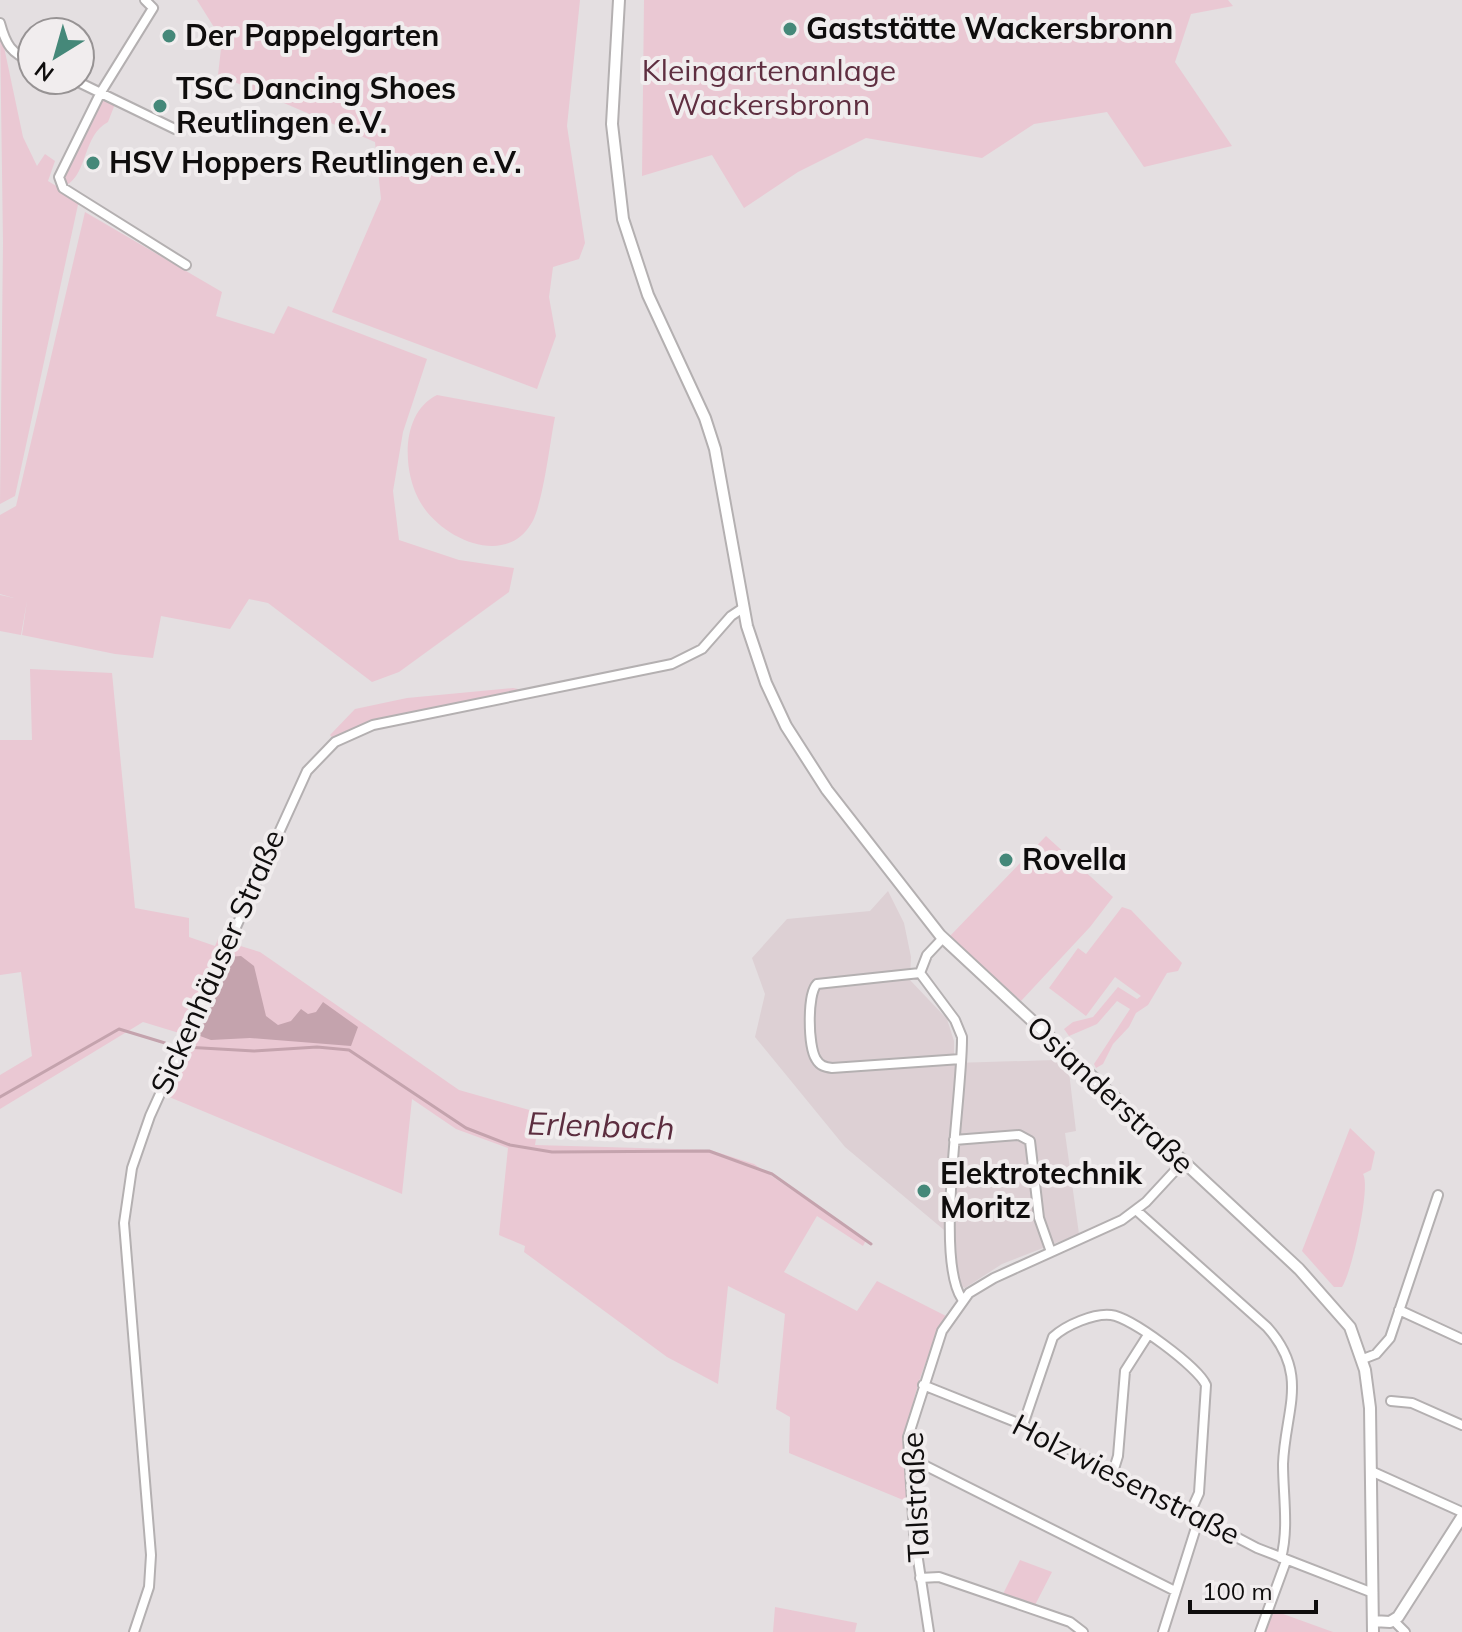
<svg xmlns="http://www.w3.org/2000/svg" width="1462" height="1632" viewBox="0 0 1462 1632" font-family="Mulish,sans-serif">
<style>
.built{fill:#ddd0d4}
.green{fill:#eac8d3}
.water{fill:#c4a3ad}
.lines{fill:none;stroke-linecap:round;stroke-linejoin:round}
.stream{stroke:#c4a3ad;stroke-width:3}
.minor-casing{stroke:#b4b0b1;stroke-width:12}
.tertiary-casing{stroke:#b4b0b1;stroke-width:14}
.minor{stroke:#fff;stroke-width:8}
.tertiary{stroke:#fff;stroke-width:10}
.poi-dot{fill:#458879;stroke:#f1edee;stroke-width:3}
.labels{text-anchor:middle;stroke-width:8;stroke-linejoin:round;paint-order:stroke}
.poi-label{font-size:30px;font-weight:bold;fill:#0f0d0d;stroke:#f1edee;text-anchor:start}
.park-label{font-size:30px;fill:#5f2f41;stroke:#f1edee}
.street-label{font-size:30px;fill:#0f0d0d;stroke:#f1edee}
.water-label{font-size:32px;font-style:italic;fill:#5c2d3f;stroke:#f1edee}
</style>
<rect width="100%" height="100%" fill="#e4dfe1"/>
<path class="built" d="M888,891l16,32 7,34 -1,23 37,39 7,22v22l102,-3 13,12 7,59 -11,2 14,101 -77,30 -37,24 -8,-4 -1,-44 -111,-93 -90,-110 10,-43 -13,-36 35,-39 83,-8z"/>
<path class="green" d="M580,0l-13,126 18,117 -6,16 -26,8 -4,30 7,39 -19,53 -205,-77 49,-113 -6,-57 -157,-67 4,-35 -25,-40z
M644,0h584l5,6 -42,8 -16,48 57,84 -88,21 -37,-55 -73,12 -52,34 -116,-20 -68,34 -54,36 -32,-53 -70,21z
M0,28l23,109 14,29 8,-12 10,7 -7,20 31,19 -64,296 -15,8 3,-261z
M101,95l14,9 -7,18c-25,13 -20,50 -41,63l-5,-8z
M85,212l137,80 -6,24 58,18 14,-28 139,53 -24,73 -10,59 6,49 60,20 55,8 -5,24 -110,80 -27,10 -104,-79 -19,-4 -19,30 -69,-13 -8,42 -38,-4 -93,-19 5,-34 -6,34 -21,-4v-36l14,3 -14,-4v-79l16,-9z
M437,395l118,22c-5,24 -12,89 -24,107 -27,45 -94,13 -113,-26 -16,-32 -16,-86 19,-103z
M30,669l82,4 23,235 54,10v19l26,9 3,-7 42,13 199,138 81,23 -5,32 175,5 44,14 112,76 -3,6 -46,-30 -33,56 73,39 20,-30 69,35c-32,67 -45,111 -38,186l-119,-49 1,-36 -14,-8 9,-95 -57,-28 -10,98 -51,-27 -143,-105 1,-6 -26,-11 9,-87 -52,-19 -44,-30 -10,95 -240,-100 27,-58 -46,-14 -143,87v-34l32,-19 -11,-84 -21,3v-235h32z
M513,688l20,4 -148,29 -50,20 -5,-6 25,-26 52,-11z
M1046,836l67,61 -23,30 -69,74 -71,-65z
M1122,907l9,3 51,53 -4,8 -11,2 -19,32 -12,8 -7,14 -16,17 -10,20 -7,4 -2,-4 36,-55 -13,-8 -20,23 -28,12 -5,-7 9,-7 20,-5 25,-30 19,12 4,-3 -26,-19 -29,39 -37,-28 29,-40 8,6z
M1350,1128l25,24 -4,18 -8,4c8,12 -11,98 -21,113h-8l-32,-36z
M1020,1560l32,12 -17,33 -32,-11z
M775,1607l82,16 -2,9h-82z
M1269,1609l64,23h-73z"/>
<path class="water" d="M241,956l13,10 12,50 12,9 13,-4 10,-12 7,5 8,-2 7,-10 35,25 -7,19 -101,-8 -39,2 -11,-4 -3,-12 30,-67z"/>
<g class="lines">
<path class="stream" d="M185,1047l69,4 63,-4 32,3 117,78 44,17 42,7 157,-1 63,23 99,70
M0,1097l119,-68 46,14"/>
<defs>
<path id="minor" d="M145,0l8,8 -52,84 -42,85 4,11 123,77
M0,23c6,22 11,30 32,39
M74,80l101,49
M943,938l-16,17 -7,18 35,47 7,17c1,56 -28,221 0,262
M920,973l-103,11c-10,10 -9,62 -1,75 4,7 9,8 16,9l129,-9
M954,1140l65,-5 11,6 9,77 12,34
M1136,1210l131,117c43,48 18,83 16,137 0,31 6,64 -2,94
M1399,1310l63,29
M1363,1359l13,-5 14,-16 48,-143
M923,1385l100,40 234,123 116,45
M1391,1401l21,2 50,22
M1023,1425l30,-88c13,-12 41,-24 58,-22 20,2 87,52 95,70l-7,108 -9,20
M908,1457l267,134
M1371,1471l91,41
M1113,1472l5,-16 7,-85 23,-36
M920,1578l19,-1 131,45 13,10
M1394,1621l11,11
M134,1632l15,-45 2,-32 -27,-332 8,-55 18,-52 157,-345 28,-29 38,-17 299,-61 30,-15 29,-33 12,-8
M929,1632l-15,-99 -6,-96 34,-106 27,-38 25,-15 128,-58 24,-18 37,-40
M1163,1632l36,-114
M1260,1632l26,-71"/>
<path id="tertiary" d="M619,0l-7,124 11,95 25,76 57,123 10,31 32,177 19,57 20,43 41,64 113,145 359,334 51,58 15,43 5,38 3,224
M1373,1621l17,1 8,-5 64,-100"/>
</defs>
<use href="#minor" class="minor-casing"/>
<use href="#tertiary" class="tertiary-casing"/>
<use href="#minor" class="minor"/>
<use href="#tertiary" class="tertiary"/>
</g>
<g class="poi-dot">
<circle cx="790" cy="29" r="8"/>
<circle cx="169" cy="36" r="8"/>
<circle cx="160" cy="106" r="8"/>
<circle cx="93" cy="163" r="8"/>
<circle cx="1006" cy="860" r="8"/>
<circle cx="924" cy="1191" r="8"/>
</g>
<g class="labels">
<g class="poi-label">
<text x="806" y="39">Gaststätte Wackersbronn</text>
<text x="185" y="46">Der Pappelgarten</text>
<text x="176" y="99">TSC Dancing Shoes<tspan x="176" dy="34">Reutlingen e.V.</tspan></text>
<text x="109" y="173">HSV Hoppers Reutlingen e.V.</text>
<text x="1022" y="870">Rovella</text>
<text x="940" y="1184">Elektrotechnik<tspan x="940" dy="34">Moritz</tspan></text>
</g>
<g class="park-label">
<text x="769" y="81">Kleingartenanlage<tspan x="769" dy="34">Wackersbronn</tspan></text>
</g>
<g class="street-label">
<text transform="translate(218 962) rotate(-66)" y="10">Sickenhäuser Straße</text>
<text transform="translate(1110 1095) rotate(43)" y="10">Osianderstraße</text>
<text transform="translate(1126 1480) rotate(27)" y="10">Holzwiesenstraße</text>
<text transform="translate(916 1497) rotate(-93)" y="10">Talstraße</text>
</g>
<g class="water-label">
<text transform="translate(601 1126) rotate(2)" y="11">Erlenbach</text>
</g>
</g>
<g transform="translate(56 56) rotate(217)"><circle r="38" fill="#f1edee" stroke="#979394" stroke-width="2"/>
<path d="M0-6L14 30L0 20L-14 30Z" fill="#458879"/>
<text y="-12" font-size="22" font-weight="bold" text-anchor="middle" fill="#0f0d0d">N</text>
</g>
<path d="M1190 1600v12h126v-12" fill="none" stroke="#0f0d0d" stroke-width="4"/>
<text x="1202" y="1600" font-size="24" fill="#0f0d0d" stroke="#f1edee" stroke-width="6" paint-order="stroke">100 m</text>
</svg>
